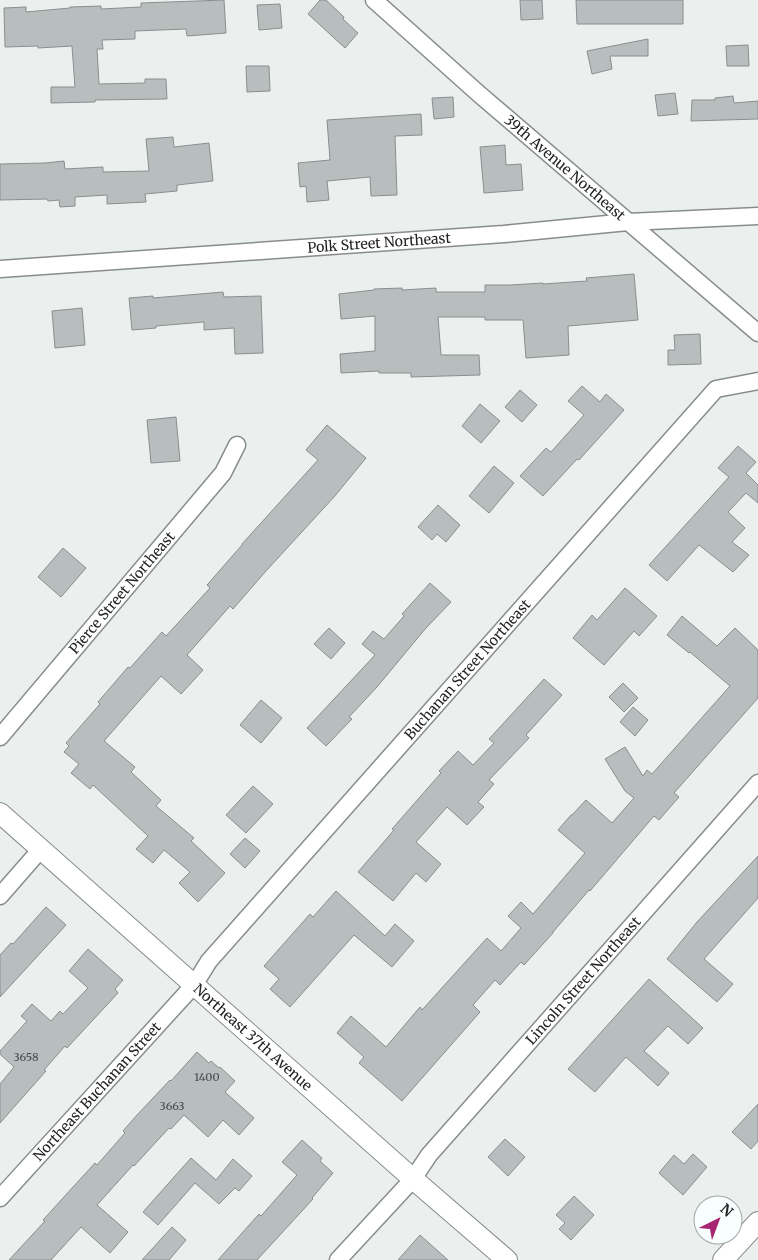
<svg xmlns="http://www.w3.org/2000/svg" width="758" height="1260" viewBox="0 0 758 1260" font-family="Merriweather,serif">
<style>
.building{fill:#b8bdbd;stroke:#8a8e8e}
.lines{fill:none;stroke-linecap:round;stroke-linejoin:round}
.minor-casing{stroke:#888d8c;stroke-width:19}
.tertiary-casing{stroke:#888d8c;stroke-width:22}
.minor{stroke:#fff;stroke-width:16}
.tertiary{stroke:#fff;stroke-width:20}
.labels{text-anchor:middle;stroke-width:5;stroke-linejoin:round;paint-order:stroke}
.number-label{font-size:11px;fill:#484a4a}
.street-label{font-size:14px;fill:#222424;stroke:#f8fdfd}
</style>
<rect width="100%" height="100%" fill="#ebf0ef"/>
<path class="building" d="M224,0l2,33 -39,3 -1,-7 -51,2v8l-33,1 1,9h-6l2,35 46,-1v-4h21l1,20 -72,1v2l-44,1v-16h24l-3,-41 -34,2v-2l-33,1 -1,-39 22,-1v5l44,-4v-1l31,-1v3l40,-2v-4z
M320,0h6l18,17 -1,2 15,14 -13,15 -37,-34z
M520,0h22l1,19 -22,1z
M576,0h107v24h-106z
M280,4l2,24 -23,2 -2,-25z
M648,39v17h-38l2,13 -20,5 -5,-23z
M748,45l1,21h-22l-1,-20z
M246,66h23l1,25 -23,1z
M675,93l3,21 -20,2 -3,-21z
M733,96l1,7 24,-2v18l-67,2 1,-21h23v-2z
M453,97l1,20 -20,2 -2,-21z
M421,114l1,21 -27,1 2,59 -26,1 -1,-19 -43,4 2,19 -22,2 -1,-16 -6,1 -2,-24 32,-3 -3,-40z
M173,137l1,10 35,-4 4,38 -36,4v6l-32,3 1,8 -39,2v-9l-32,2v9l-15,1 -1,-7 -11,1 -1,-2 -47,1v-36l45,-1 19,-2 1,8 38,-2v5l46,-1 -3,-32z
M505,145l1,20 15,-1 2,26 -39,3 -4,-46z
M634,274l4,46 -70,6 1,29 -43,3 -3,-38h-38v-3h-47l3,38h38l1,20 -69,2v-4h-32v-2l-38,2 -1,-19 35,-3v-35l-34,3 -2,-25 35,-4v-1l28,-1v2l34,-2v4h49v-7h25l33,-2v1l44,-3 -1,-3z
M223,292l1,5 37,-1 2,57 -28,1 -1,-26 -30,2v-8l-48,4v2l-24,2 -3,-32 24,-2v2z
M82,308l3,37 -30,3 -3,-37z
M700,334l1,30 -33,1v-15h7l-1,-15z
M582,386l18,16 6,-8 18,16 -45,50 -2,-1 -34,37 -23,-20 26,-28 5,4 33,-37 -16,-14z
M520,390l17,15 -15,17 -17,-15z
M480,404l20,17 -19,22 -19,-17z
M176,417l4,44 -29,2 -4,-43z
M327,425l39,33 -32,39 -68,74 -33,38 -3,-3 -43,49 16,15 -22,24 -20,-18 -57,65 31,26 -4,5 30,28 -5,6 38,32 -3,3 34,32 -27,29 -19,-19 11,-11 -26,-22 -11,13 -17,-14 12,-13 -55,-51 -3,4 -19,-16 8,-9 -15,-12 5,-6 -3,-3 34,-39 -2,-2 30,-35 2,1 32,-36 4,4 44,-48 -3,-3 35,-40v-1l76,-84 -12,-10z
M738,446l18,16 -10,11 12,12v18l-12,-10 -18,19 17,16 -13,14 17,13 -16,17 -34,-27 -32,36 -18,-16 80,-88 -11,-9z
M494,466l20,17 -25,30 -20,-17z
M438,505l22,20 -14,17 -9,-8 -5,6 -14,-13z
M63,548l23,20 -25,29 -23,-20z
M430,583l21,19 -25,26 -49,59 -28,30 3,2 -26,27 -19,-18 68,-73 -13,-11 11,-13 11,8 20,-23 -2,-2z
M625,588l32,28 -18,20 -5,-5 -30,34 -31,-27 19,-23 5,5z
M682,616l35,30 18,-18 23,22v48l-84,95 5,4 -20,23 -5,-4 -64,75 -1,-1 -36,42v1l-29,32 -3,-3 -21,23 -5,-5 -22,25 7,7 -78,89 -43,-38 5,-6 -27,-24 14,-17 35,31 34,-40 2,3 65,-72 14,13 20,-23 -13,-12 13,-14 12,12 52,-61 -27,-23 13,-15h1l14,-15 26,23 22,-25 -9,-7 -20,-32 20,-12 18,29 4,-6 5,4 78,-88 -40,-34 -1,1 -22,-18z
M329,628l16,15 -14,16 -17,-15z
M544,679l18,16 -36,40 3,3 -40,42 5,4 -16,18 6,5 -17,18 -20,-18 -31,35 25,22 -15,18 -10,-9 -23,28 -35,-29 36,-42 -2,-1 49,-56 -2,-2 19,-20 15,14 21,-22 -5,-4z
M623,683l15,15 -14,14 -15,-15z
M261,700l21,18 -21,25 -21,-18z
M633,707l15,13 -13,16 -15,-14z
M253,786l20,18 -27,29 -20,-18z
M245,838l15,13 -15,17 -15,-14z
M758,856v42l-54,61 29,25 -16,18 -50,-43 30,-37z
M336,891l49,45 10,-12 19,17 -22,26 -38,-32 -64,72 -20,-18 9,-10 -15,-13 46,-52 3,3z
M46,907l20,18 -66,72v-42l11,-12 2,1z
M88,949l35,31 -8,9 3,4 -51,55 -2,-2 -21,24 2,1 -46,52v-39l14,-17 -14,-13v-3l27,-30 -6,-5 11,-12 19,17 9,-10 3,3 25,-26 -19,-17z
M649,979l54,49 -15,16 -20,-18 -24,25 25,22 -11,13 -32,-29 -31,35 -27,-23z
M197,1052l12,11 2,-2 8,7 1,-1 15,14 -10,11 29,26 -15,17 -16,-15 -15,17 -24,-22 -13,14 -2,-1 -35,38 -1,-1 -36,40 31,27 -18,21 -29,-26 -30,33h-42l36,-39 -2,-1 30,-33 22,-24 2,2 28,-32 -2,-2 14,-16 33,-35 1,1z
M758,1104v37l-7,8 -19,-17z
M505,1139l20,18 -17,19 -20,-19z
M302,1140l20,18 -2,3 13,12 -21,25 1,1 -56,61h-39l41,-46 2,2 36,-41 -15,-13z
M693,1154l14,13 -24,28 -24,-22 15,-18 10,9z
M191,1158l25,22 17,-21 19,17 -13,15 -4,-3 -16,16 -24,-21 -37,42 -15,-13z
M574,1196l20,19 -23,25 -12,-11 6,-6 -9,-8z
M172,1227l14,13 -17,20h-27z
M420,1235l28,25h-50z"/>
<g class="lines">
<defs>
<g id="minor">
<path id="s1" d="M374,0l105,94 279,239"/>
<path id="s2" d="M0,269l504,-35 124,-12 130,-6"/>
<path id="s3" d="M0,737l223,-264 14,-28"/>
<path d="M0,896l41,-47"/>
<path id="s4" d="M0,1198l194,-213 15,-24 507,-572 42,-8"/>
<path id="s5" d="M338,1260l75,-81 16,-24 329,-372"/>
</g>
<g id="tertiary">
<path id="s6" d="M0,813l413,366 94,81"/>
<path d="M723,1260l35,-38"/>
</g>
</defs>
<use href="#minor" class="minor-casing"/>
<use href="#tertiary" class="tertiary-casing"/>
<use href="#minor" class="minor"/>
<use href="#tertiary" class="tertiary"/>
</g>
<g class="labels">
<g class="number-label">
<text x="26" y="1061">3658</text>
<text x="207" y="1081">1400</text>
<text x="172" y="1110">3663</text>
</g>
<g class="street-label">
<text dy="5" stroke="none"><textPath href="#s1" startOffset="254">39th Avenue Northeast</textPath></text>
<text dy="5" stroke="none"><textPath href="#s2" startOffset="380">Polk Street Northeast</textPath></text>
<text dy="5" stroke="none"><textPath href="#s3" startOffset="189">Pierce Street Northeast</textPath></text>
<text dy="5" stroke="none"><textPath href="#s4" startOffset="706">Buchanan Street Northeast</textPath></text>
<text dy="5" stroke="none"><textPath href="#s5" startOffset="372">Lincoln Street Northeast</textPath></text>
<text dy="5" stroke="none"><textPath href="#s6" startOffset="338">Northeast 37th Avenue</textPath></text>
<text dy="5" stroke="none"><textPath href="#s4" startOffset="144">Northeast Buchanan Street</textPath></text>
</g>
</g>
<g transform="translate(718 1220) rotate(42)"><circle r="24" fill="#f8fdfd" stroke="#a2a6a6"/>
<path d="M0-4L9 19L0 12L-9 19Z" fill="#a82571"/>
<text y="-8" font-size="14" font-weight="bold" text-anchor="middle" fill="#222424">N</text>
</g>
</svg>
